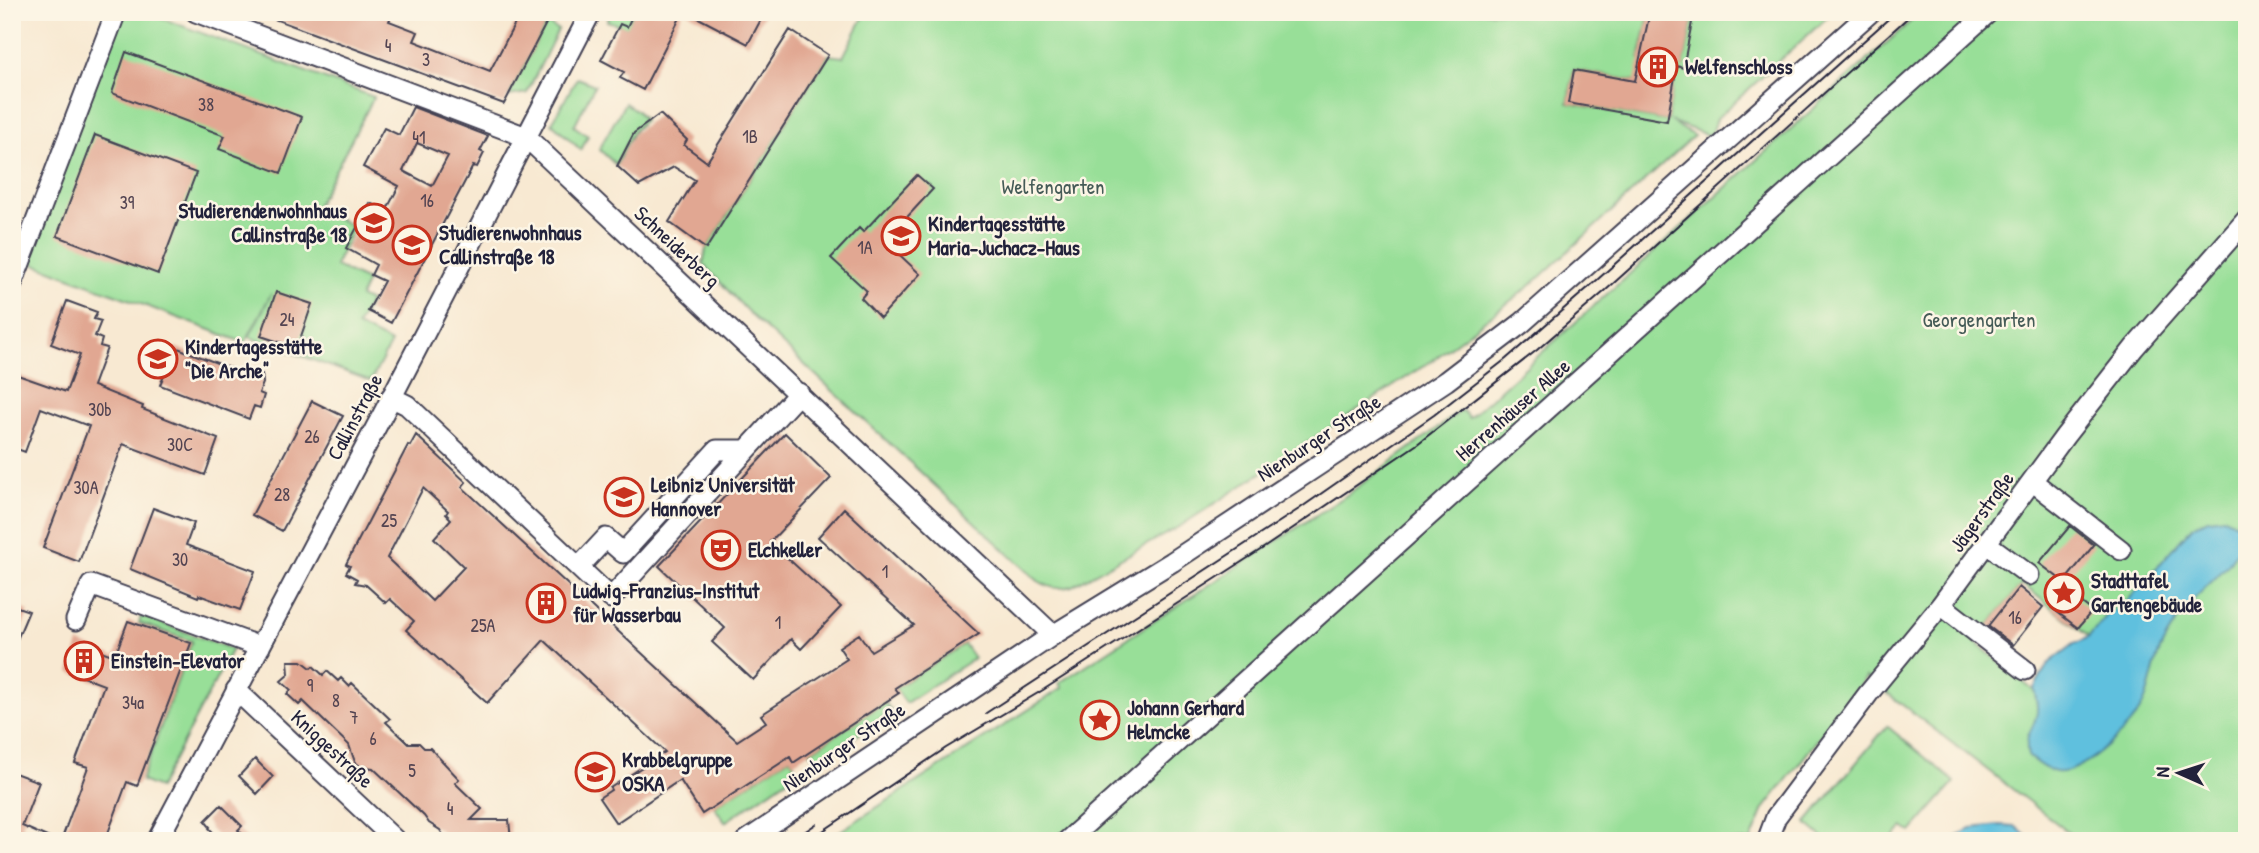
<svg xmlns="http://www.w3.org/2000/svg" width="2259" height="853" viewBox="0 0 2259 853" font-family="'Patrick Hand',sans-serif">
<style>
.green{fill:#98df98;stroke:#5d806a;stroke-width:2;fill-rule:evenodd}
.water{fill:#5fc0de;stroke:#40718c;stroke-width:2}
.building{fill:#e1a792;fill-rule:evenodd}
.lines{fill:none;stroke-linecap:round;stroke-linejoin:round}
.minor-casing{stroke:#424052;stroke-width:23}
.minor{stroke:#fff;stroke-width:19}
.tram{stroke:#22223b;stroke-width:2}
.labels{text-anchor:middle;stroke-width:5;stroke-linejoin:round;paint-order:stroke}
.number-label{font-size:18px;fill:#524351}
.poi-label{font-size:21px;font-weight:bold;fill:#22223b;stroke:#fcf5e5;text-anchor:start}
.park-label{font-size:21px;fill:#455b57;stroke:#fcf5e5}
.street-label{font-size:21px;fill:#22223b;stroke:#fcf5e5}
</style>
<rect width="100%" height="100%" fill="#fcf5e5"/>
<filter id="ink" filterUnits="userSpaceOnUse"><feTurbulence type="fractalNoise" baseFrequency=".0143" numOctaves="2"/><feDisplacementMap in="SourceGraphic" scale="14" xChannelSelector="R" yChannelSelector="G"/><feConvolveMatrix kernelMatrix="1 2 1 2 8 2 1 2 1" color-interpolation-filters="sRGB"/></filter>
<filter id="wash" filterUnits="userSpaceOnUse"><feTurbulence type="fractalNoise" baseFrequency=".00686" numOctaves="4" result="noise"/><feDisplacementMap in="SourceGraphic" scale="28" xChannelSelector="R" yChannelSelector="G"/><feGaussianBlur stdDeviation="1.57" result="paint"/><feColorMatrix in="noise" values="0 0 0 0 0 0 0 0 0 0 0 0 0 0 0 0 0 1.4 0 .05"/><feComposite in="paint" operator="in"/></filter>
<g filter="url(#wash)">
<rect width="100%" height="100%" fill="#f8e9d2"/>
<path class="green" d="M121,12h24l229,85 -58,110 38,20 -19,39 32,15 -7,16 10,5 -13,24 34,17 -20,38 -122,-44 22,-43 -26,49 -216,-81z
M611,12h23l-6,16 -21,-7z
M866,12h784l-11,46 5,2 -4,22 -66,-12 -6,33 99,18 6,-34v-22l10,2 11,-55h139l-117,107 -6,17 -40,-15 24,15 -164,150 -97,74 -251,165 -110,61c-14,4 -22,2 -34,-5l-287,-266 -48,-51 3,-15 122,-194 15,2z
M1921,12h326v829h-167l-214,-164 -102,132 -13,32h-926l237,-153 -3,-5 285,-186 118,-87 7,8zM2022,584l67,53c-24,13 -48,27 -55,54l-59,-49z
M546,23l12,7 -31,63 -19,3z
M577,78l18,7 -21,41 14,10 -7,14 -29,-27z
M625,103l12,8 7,9 -11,12 -17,33 -17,-16z
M141,616l91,33 -73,139 -18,-7 51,-140 -53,-18z
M964,644l10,14 -68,45 -11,-15z
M885,702l7,10 -75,50 -7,-10z
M1887,726l68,56 -44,50 -8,-5 -12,14h-64l-21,-18z
M790,757l8,15 -73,50 -11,-16z"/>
<path class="water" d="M2224,517l12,6 7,11c-7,35 -41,51 -61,79 -7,11 -17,25 -22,37 -9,22 -9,45 -23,65 -14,19 -57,61 -81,57 -11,-2 -20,-9 -28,-16 -5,-25 7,-25 9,-45 1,-7 -2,-15 -3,-23l14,-24 26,-20 15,-7 18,-22 18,-11 68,-78 15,-7z
M2000,825l15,1 17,15h-81l20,-13z"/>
<g id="blocks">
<path class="building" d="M261,12h132l-4,9 29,11 -4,9 76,30 31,-59h31l-48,92 -243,-90z
M634,12h49l-40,78 -23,-12 4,-6 -23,-12 19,-36 7,3z
M687,12h78l-17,32z
M1650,12h44l-11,56 -6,-2 -10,55 -99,-18 6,-33 61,11z
M790,30l38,25 -122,194 -37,-27 26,-42 -21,-13 -35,19 -22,-20 17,-33 26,-19 27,26 -3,5 23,17z
M126,52l176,65 -21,56 -62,-24 6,-13 -113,-43z
M413,107l75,29 -8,15 4,2 -7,14 -4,-1 -82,157 -23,-12 16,-30 -13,-6 5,-10 -30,-17 24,-45 16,8 13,-25 -36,-19 21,-39 15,7zM417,143l31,13 -16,30 -29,-15z
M95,135l101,38 -38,101 -101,-38z
M917,175l16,14 -48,52 35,33 -40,44 -19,-20 6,-7 -36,-33 28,-30 4,4z
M276,292l36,12 -15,44 -36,-12z
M67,301l30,11 -3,7 7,2 -6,15 7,3 -2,7 7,2 -14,38 50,20 -1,3 76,30 -13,36 -82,-31 -44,118 -36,-14 46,-122 -48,-18 -16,44 -13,-5v-74l54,19 14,-37 -29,-11z
M175,347l73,28 6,-4 8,3 1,9 -4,10 5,2 -4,13 -6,-2 -5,13 -89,-34z
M312,401l31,15 -61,115 -30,-16z
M785,433l46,45 -61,64 71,65 -40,42 -10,-10 -38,41 -41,-38 13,-14 -66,-62z
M416,435l50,47 -4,5 275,254 29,-19 -5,-7 86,-56 -8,-12 20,-13 12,17 43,-26 -96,-88 26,-29 135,126 -84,54 4,5 -106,70 -3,-6 -88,57 -22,-34 -64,43 -17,-25 12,-8 -1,-2 55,-36 -121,-112 -57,63 -81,-73 8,-9 -24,-22 -4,4 -20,-18 -11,-2 2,-4 -11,-6 4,-7 -4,-2 62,-119 2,1zM423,488l25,23 -2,3 5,5 -17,19 30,29 -32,34 -45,-43z
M153,508l41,15 -8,22 69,26 -15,39 -41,-15 -1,2 -68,-28z
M2070,526l24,19 -30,37 -25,-19z
M2019,587l24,20 -30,38 -25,-19z
M2066,590l26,21 -14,17 -26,-20z
M12,605l17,6 -16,38h-1z
M128,621l63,22 -54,143 -10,-4 -22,59h-44l27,-74 -13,-4 29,-78 -35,-13 10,-29 36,13z
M288,661h14l9,7 2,-2 10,9 4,-4 11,10 3,-3 8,8 3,-3 38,36 -4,3 22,21h11l5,5h6l29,31 -4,4 27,26 -11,11h38l2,21h-64l-7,-11 -11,-7 -5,-7 -51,-48 -13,-2 -5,-4 -6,-17 -46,-44 -4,4 -12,-11 4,-4 -10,-9 8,-7z
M255,759l18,18 -16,17 -18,-18z
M12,772l27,10 -17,44 34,15h-44z
M221,805l21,21 -4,4 12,11h-29l-12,-13 1,-1 -5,-6z"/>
</g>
</g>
<g filter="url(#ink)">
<use href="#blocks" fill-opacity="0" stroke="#424052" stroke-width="2"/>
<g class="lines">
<defs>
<path id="minor" d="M196,12l330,125 527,498
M12,284l104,-272
M391,397l16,8 204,193 188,-205
M2032,481l89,69
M1987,544l42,31
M579,567l27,-29 17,15 94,-103h28
M1941,605l84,65
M76,620l15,-35 169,62
M236,690l160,151
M157,841l227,-429 207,-400
M746,841l307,-206 119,-73 274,-181 76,-58 349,-311
M1067,841l922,-829
M1767,841l9,-24 92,-123 73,-89 124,-169 69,-88 113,-129"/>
</defs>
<use href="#minor" class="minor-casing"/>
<use href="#minor" class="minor"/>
<path class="tram" d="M986,713l313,-204 135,-94 72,-56 91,-79 299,-268
M791,841l25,-17
M808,841l138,-93 97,-58 222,-143 151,-102 121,-95 68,-59 309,-279"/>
</g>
</g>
<defs>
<symbol id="building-ring" viewBox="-11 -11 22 22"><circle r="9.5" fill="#fcf5e5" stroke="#c8321e" stroke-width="1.5"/><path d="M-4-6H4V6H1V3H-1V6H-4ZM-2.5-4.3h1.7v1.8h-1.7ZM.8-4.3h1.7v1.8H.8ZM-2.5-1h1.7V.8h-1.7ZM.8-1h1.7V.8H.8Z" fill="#c8321e"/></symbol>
<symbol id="university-ring" viewBox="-11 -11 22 22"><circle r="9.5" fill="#fcf5e5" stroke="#c8321e" stroke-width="1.5"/><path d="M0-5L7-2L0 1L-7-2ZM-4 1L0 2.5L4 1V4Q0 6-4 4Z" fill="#c8321e"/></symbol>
<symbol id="school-ring" viewBox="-11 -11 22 22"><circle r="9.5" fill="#fcf5e5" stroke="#c8321e" stroke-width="1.5"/><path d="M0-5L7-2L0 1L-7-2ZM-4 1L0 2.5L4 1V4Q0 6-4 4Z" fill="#c8321e"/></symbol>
<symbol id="theatre-ring" viewBox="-11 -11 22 22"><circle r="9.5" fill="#fcf5e5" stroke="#c8321e" stroke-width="1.5"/><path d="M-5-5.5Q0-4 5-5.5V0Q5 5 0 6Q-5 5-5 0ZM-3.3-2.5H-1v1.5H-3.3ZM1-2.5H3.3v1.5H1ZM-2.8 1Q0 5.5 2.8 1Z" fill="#c8321e"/></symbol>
<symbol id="sight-ring" viewBox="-11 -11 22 22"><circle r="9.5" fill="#fcf5e5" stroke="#c8321e" stroke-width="1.5"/><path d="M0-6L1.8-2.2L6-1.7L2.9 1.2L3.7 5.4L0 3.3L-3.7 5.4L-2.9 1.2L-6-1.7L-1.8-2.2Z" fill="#c8321e"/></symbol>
</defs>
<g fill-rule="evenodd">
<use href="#building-ring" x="1636" y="45" width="44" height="44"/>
<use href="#university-ring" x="352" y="201" width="44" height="44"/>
<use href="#school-ring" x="879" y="214" width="44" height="44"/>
<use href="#university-ring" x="390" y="223" width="44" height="44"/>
<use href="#school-ring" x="136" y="337" width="44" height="44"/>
<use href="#university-ring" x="602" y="475" width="44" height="44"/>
<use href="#theatre-ring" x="699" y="528" width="44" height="44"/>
<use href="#sight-ring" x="2042" y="571" width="44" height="44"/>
<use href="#building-ring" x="524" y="581" width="44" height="44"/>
<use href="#building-ring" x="62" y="639" width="44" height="44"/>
<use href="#sight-ring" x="1078" y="698" width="44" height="44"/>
<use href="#school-ring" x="573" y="750" width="44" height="44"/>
</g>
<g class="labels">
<g class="number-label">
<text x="388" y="52">4</text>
<text x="426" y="66">3</text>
<text x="206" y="111">38</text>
<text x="750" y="143">1B</text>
<text x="419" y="144">41</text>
<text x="427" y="207">16</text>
<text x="127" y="209">39</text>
<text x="865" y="254">1A</text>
<text x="287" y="326">24</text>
<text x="100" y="416">30b</text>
<text x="312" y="443">26</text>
<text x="180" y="451">30C</text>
<text x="86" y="494">30A</text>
<text x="282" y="501">28</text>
<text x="389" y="527">25</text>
<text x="180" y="566">30</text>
<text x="885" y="578">1</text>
<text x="2015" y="624">16</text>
<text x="778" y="629">1</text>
<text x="483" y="632">25A</text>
<text x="310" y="692">9</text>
<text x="336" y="707">8</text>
<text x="133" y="709">34a</text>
<text x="354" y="724">7</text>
<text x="373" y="745">6</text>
<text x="412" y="777">5</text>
<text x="450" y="815">4</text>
</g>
<g class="poi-label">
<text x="1685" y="74">Welfenschloss</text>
<text x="347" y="218" text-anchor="end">Studierendenwohnhaus<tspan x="347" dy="24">Callinstraße 18</tspan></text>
<text x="928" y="231">Kindertagesstätte<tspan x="928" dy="24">Maria-Juchacz-Haus</tspan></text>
<text x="439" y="240">Studierenwohnhaus<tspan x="439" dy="24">Callinstraße 18</tspan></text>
<text x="185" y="354">Kindertagesstätte<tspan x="185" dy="24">"Die Arche"</tspan></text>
<text x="651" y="492">Leibniz Universität<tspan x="651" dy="24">Hannover</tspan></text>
<text x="748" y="557">Elchkeller</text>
<text x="2091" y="588">Stadttafel<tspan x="2091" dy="24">Gartengebäude</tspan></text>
<text x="573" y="598">Ludwig-Franzius-Institut<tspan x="573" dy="24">für Wasserbau</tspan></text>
<text x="111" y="668">Einstein-Elevator</text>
<text x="1127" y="715">Johann Gerhard<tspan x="1127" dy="24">Helmcke</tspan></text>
<text x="622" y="767">Krabbelgruppe<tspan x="622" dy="24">OSKA</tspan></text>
</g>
<g class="park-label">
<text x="1053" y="194">Welfengarten</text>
<text x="1979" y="327">Georgengarten</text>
</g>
<g class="street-label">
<text transform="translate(677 247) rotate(43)" y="7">Schneiderberg</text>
<text transform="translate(1513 410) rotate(-41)" y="7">Herrenhäuser Allee</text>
<text transform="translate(355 417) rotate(-62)" y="7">Callinstraße</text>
<text transform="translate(1319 438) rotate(-33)" y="7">Nienburger Straße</text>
<text transform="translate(1982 512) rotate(-54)" y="7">Jägerstraße</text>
<text transform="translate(844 747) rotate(-34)" y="7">Nienburger Straße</text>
<text transform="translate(332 749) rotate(43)" y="7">Kniggestraße</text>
</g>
</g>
<rect width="2259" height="853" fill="none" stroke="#fcf5e5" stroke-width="42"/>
<g transform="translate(2179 773) rotate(273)" stroke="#fcf5e5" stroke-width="5" paint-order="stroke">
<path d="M0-5L12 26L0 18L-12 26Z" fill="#22223b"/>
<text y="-10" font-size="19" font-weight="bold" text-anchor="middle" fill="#22223b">N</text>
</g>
</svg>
